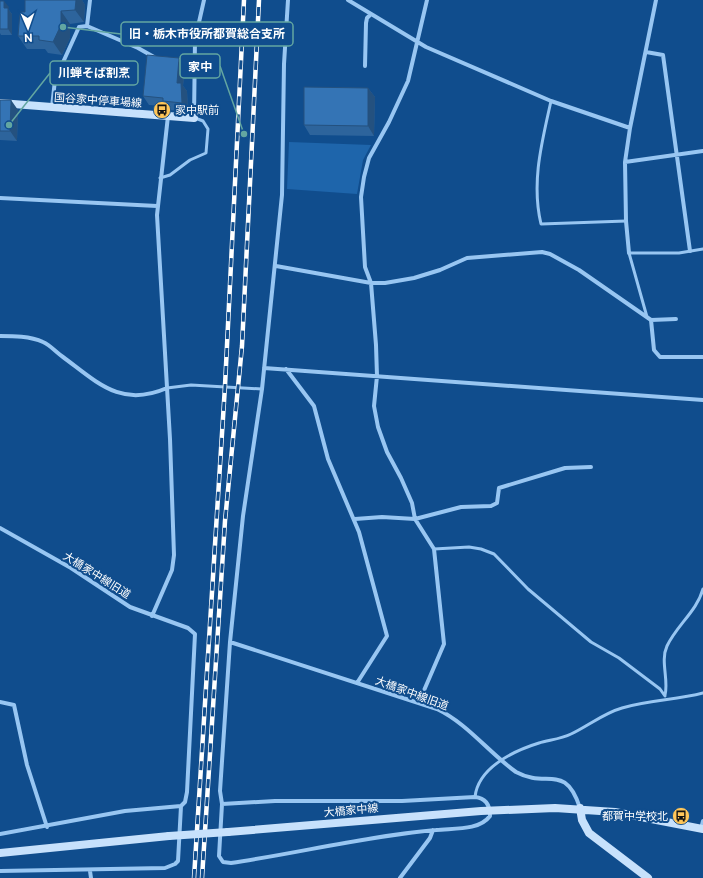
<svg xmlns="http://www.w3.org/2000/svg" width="703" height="878" viewBox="0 0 703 878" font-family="'Public Sans','Noto Sans JP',sans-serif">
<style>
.green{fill:#1e65ab}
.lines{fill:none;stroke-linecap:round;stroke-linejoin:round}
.lane{stroke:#98c6f2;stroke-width:3}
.street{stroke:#98c6f2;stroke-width:4}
.secondary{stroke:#c7e1fc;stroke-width:8}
.rail-casing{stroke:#fff;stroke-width:4.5}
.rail{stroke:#104d8d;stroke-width:3;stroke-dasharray:9;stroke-linecap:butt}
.secondary-bridge{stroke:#c7e1fc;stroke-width:8}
.wall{fill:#2d649c}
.shaded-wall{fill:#24517f}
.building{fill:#3474b5;stroke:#24517f}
.labels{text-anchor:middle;stroke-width:4;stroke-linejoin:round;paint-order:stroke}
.street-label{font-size:11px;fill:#fff;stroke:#104d8d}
.poi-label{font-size:11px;fill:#fff;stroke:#104d8d;text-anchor:start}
.leader{fill:none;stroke:#63a6a1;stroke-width:1.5}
.callout-dot{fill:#63a6a1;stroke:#104d8d;stroke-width:1.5}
.callout{fill:#104d8d;stroke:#63a6a1;stroke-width:1.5}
.callout-label{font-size:12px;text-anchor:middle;font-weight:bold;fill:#fff}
</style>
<rect width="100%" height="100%" fill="#104d8d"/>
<path class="green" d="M289,142l82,3 -8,15 -6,34 -70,-5z"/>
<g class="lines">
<path class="lane" d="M551,101c-9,41 -20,81 -10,123l85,-3
M160,178l10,-3 20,-15 16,-7 2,-24 -5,-8 -8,-3
M647,317l-18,-64h50l24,-4
M167,388l24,-3 71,4
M434,549l35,-2 12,2 13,5 34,35 63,53 28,16 41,31 5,7
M665,695c4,-15 -5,-34 2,-49 10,-21 30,-35 36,-57
M475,797c3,-29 38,-46 64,-54 10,-3 22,-4 32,-9 17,-8 33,-21 51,-26 27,-8 55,-8 81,-15"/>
<path class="street" d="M348,0l78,47 125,54 79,27
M87,26l51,22 16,9
M646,52l17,3 27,196
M177,60l17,1
M365,66l1,-43 1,-5 4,-4
M52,107l3,-27 24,-53 8,-1 3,-26
M194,118l1,-78 9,-40
M625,162l78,-11
M0,198l157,8
M629,253l-3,-32 -1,-59 5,-34 26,-128
M276,266l95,17h14l29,-5 26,-8 27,-12 75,-6 8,2 29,16 72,50 25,-1
M651,320l3,30 6,7h43
M0,336c13,0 30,0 43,6 7,3 13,10 20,15 35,26 58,51 104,31
M264,368l439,32
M286,369l28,37 14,53 31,73 28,104 -30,47
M355,519l27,-2 33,2 46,-12 30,-1 6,-3 2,-15 66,-20 26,-1
M0,528l71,40 59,39 58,21 7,6 -8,158 -2,10 -4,4
M152,616l20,-46 2,-15 -4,-116 -13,-224 11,-99
M230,642l207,67c31,15 51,43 79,63 31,17 49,-10 64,36
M0,702l14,3 13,60 20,62
M419,702l25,-58 -10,-95 -19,-30 -3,-16 -11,-25 -14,-26 -9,-25 -4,-21 3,-30 -1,-31 -5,-62 -6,-16 -4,-70 3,-20 5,-19 20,-36 19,-41 19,-81
M222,804l53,-3h127l73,-4c11,1 15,9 15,19 -11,15 -37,12 -54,14 -69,6 -137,23 -205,33l-8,-1 -4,-6 3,-52 -2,-13 10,-149 13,-126 19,-127 20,-194 2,-131 4,-64
M701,829l2,-8
M0,834l125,-23 56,-5 -3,55 -3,3 -10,4 -165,3
M90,871l1,7
M400,878l30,-40 3,-8"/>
<path class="secondary" d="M0,103l194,15
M580,808l2,12 7,13 59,45
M228,832l253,-21 74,-3 60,4 88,17
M0,853l169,-17"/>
<defs>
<path id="rail" d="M194,878l31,-492 19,-386
M202,878l23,-357 17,-175 17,-346"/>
</defs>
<use href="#rail" class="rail-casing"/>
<use href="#rail" class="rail"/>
<path class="secondary-bridge" d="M169,836l59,-4"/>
</g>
<path class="wall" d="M25,0h57l3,5 -1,17 -14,2v14l-8,17 -14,-2 -3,-4h-18l-9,-13 7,-24z
M9,7l-1,2 4,5v21h-11l-1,-2v-4z
M185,67l-2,19 4,5 1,20 -19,-1 -3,-4 -17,-1 -6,-9z
M368,88l7,9 -1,39 -64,-1 -6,-10z
M0,100l18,10 -1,31 -17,-1z"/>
<path class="shaded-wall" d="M76,0h6l3,5 -1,17 -9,-12z
M4,1l5,6 -1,2 4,5v21l-4,-6 -4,-21z
M61,11l9,13v14l-8,17 -9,-13z
M179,58l6,9 -2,19 4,5 1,20 -6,-8 -5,-20z
M368,88l7,9 -1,39 -6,-10z
M11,100l7,10 -1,31 -7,-10z"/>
<path class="building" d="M25,0h51l-1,10 -14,1v14l-8,17 -14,-2v-4h-21l2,-24h5z
M0,1h4v7h4v21h-8z
M147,55l32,3 -2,25h4l1,20 -19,-2v-3l-20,-2z
M304,87l64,1v38l-64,-1z
M0,100h11l-1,31h-10z"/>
<defs>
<symbol id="bus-disc" viewBox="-11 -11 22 22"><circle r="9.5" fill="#ffc659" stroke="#104d8d"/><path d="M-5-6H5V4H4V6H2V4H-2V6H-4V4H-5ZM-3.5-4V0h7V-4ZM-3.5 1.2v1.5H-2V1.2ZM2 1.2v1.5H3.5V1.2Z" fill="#111"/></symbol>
</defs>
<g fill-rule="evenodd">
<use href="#bus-disc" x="152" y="100" width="20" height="20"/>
<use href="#bus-disc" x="671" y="806" width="20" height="20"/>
</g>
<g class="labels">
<g class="street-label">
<text transform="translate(98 100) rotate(4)" y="4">国谷家中停車場線</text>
<text transform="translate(97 575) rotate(32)" y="4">大橋家中線旧道</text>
<text transform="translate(412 693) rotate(20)" y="4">大橋家中線旧道</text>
<text transform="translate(351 810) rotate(-5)" y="4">大橋家中線</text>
</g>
<g class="poi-label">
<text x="175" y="114">家中駅前</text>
<text x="668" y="820" text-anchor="end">都賀中学校北</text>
</g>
</g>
<path class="leader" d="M63 27L121 34M244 134L220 66M9 125L50 73"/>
<g class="callout-dot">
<circle cx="63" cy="27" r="4"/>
<circle cx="244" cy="134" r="4"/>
<circle cx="9" cy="125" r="4"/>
</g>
<g class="callout">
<rect x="121" y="22" width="172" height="24" rx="4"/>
<rect x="180" y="54" width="40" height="24" rx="4"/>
<rect x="50" y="61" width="88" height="24" rx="4"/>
</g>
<g class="callout-label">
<text x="207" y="38">旧・栃木市役所都賀総合支所</text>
<text x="200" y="71">家中</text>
<text x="94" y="77">川蝉そば割烹</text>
</g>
<g transform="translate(28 28) rotate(178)" stroke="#104d8d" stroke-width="3" paint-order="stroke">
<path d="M0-3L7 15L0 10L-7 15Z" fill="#ffffff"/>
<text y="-6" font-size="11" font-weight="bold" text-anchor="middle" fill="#ffffff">N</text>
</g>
</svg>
